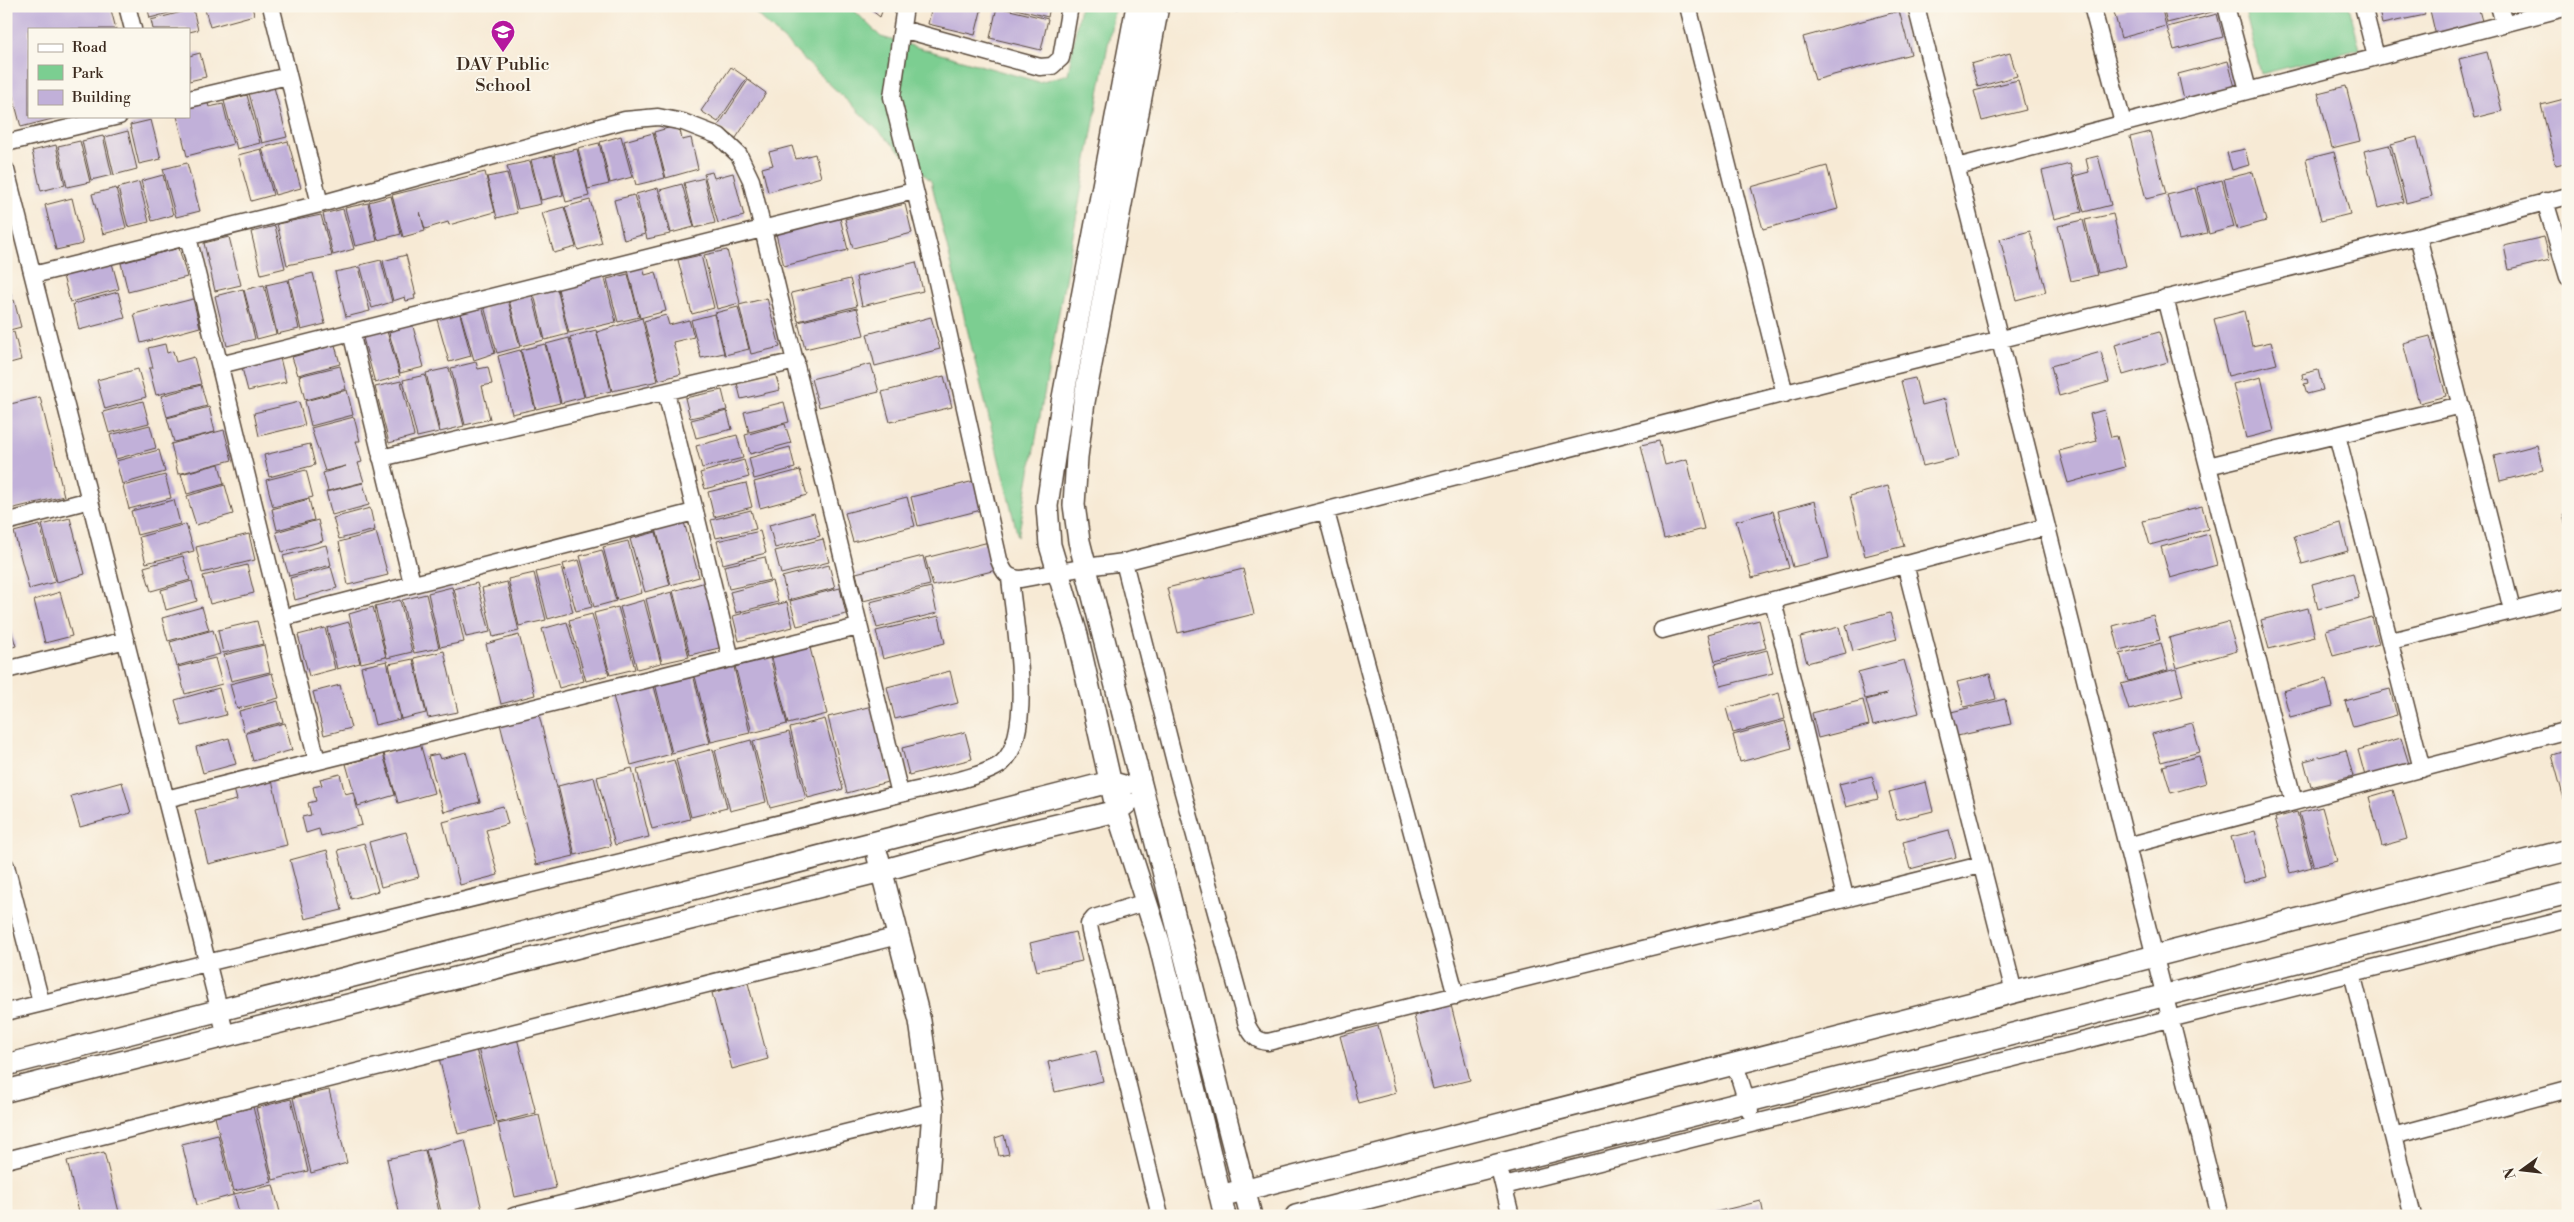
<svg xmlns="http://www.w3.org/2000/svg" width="2574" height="1222" viewBox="0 0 2574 1222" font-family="'Libre Bodoni',serif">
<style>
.green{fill:#7bce91;stroke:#5b7c58}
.building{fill:#c1b0d9}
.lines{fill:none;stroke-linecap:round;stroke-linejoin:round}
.minor-casing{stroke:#574739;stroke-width:19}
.tertiary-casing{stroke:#574739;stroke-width:24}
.minor{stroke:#fff;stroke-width:16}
.tertiary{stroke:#fff;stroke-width:21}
.labels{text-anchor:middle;stroke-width:4;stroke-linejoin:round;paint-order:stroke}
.poi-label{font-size:18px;fill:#3b2a1e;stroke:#fbf7ec}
</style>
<rect width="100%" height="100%" fill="#fbf7ec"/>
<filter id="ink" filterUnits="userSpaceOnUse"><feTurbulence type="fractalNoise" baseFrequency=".02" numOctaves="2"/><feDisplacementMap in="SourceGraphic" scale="10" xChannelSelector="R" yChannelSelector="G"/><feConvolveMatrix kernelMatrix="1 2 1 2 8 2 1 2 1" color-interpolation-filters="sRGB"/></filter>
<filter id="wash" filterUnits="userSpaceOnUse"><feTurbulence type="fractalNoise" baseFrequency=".0096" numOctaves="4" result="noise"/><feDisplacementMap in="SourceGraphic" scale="20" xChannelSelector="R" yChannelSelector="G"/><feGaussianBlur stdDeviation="1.12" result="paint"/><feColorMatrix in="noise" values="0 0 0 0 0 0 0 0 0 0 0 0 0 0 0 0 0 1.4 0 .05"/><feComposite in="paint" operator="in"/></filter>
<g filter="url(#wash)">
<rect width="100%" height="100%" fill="#f7ead5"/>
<path class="green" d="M748,6h102l31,31 158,45 29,-8 12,-68h35l-97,531 -87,-356z
M2244,6h105l11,43 -99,25z"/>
<g id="blocks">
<path class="building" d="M6,6h104l6,23h-87v87l31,1 -39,10 -15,-57z
M147,6h44v1l-41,11z
M204,6h48l2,9 -44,12z
M866,6h18l-4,11z
M932,6l50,1 -7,28 -47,-11z
M1004,6h46l-2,11z
M1235,6h21v1l-20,5z
M2137,6h24l5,20 -45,12 -7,-26z
M2163,6h52l1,5 -49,12z
M2378,6h45l2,9 -43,9z
M2429,6h49l5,19 -47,11z
M2517,6h19v1l-18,4z
M997,7l51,12 -7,31 -51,-12z
M193,9l5,21 -9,2v-3h-36l-2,-9z
M1899,11l12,43 -96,26 -12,-43z
M2217,14l6,23 -49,13 -7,-23z
M2487,52l15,59 -28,7 -15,-59z
M200,53l6,24 -17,4v-25z
M2010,53l7,23 -39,11 -7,-23z
M2228,61l7,26 -51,13 -6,-26z
M731,67l16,11 -29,44 -17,-11z
M748,80l18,13 -30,45 -18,-12z
M2018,80l8,30 -44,11 -8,-30z
M2346,86l14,55 -28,7 -14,-55z
M274,87l13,50 -25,6 -13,-50z
M247,95l13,48 -23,6 -13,-48z
M2568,98v64l-12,3 -15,-60z
M207,100l2,7 14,-3 10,40 -46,12 -10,-40h12v-12z
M151,120l10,39 -22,5 -9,-39z
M679,125l3,15 9,-2 7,31 -32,9 -12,-46z
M128,131l9,38 -23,6 -9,-38z
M2150,132l16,62 -20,5 -16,-62z
M653,133l12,45 -29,7 -12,-44z
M103,136l9,39 -21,5 -9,-39z
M621,136l11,41 -22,6 -10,-41z
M2417,137l15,59 -26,7 -15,-59z
M80,141l10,41 -23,5 -9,-41z
M288,141l13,47 -26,7 -13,-47z
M599,143l10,41 -21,5 -10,-41z
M56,145l9,40 -24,6 -9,-40z
M2389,145l14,57 -25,6 -14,-57z
M792,146l4,13 19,-5 6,23 -53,15 -6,-24 11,-3 -4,-13z
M261,149l12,46 -22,6 -13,-46z
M577,149l12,47 -23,6 -12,-48z
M2245,149l4,16 -17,5 -5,-17z
M2334,152l16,62 -29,7 -15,-62z
M553,155l10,40 -22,5 -10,-40z
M2098,156l13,49 -27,7 -10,-36 15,-4 -3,-13z
M530,161l11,43 -23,5 -11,-43z
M187,163l13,48 -24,6 -13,-48z
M2070,164l12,48 -28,7 -12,-48z
M1827,166l11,43 -75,20 -12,-42z
M485,172l10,40 -46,13 -1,-3 -23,7 -5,-17 5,19 -22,6 -11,-42z
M712,172l2,6 19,-5 11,43 -26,7 -14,-49z
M2253,172l13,49 -29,8 -13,-50z
M507,173l10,40 -20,5 -10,-41z
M163,175l10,40 -21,6 -11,-40z
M704,178l11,45 -20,5 -11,-45z
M2222,180l12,47 -25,7 -12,-47z
M139,182l10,40 -21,5 -10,-39z
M682,184l12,43 -23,6 -11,-43z
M116,188l10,40 -23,6 -11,-40z
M658,188l12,46 -23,5 -11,-45z
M2195,188l12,45 -28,7 -12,-45z
M634,195l11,39 -21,6 -10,-40z
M391,196l10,38 -23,6 -9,-38z
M72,198l11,46 -27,6 -11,-45z
M590,200l12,43 -24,7 -13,-43z
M368,203l9,38 -22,5 -10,-38z
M905,204l7,29 -59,15 -8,-29z
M564,207l12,40 -22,6 -12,-40z
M343,209l11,40 -21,6 -10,-41z
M839,214l9,36 -64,16 -9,-36z
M2113,214l13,52 -28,7 -13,-53z
M321,215l11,41 -45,9 -10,-41z
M2083,220l14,55 -26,6 -13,-55z
M275,226l10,42 -24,6 -10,-42z
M2030,231l16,61 -30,8 -16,-61z
M229,237l12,48 -26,6 -11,-48z
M2544,237l6,23 -41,10 -5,-24z
M179,248l8,29 -59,15 -7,-29z
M727,250l13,53 -23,6 -13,-54z
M406,255l10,40h-2l1,4 -9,2 -1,-4 -12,4 -10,-40z
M701,255l13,53 -22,6 -14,-54z
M381,260l11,42 -20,6 -12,-43z
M916,262l7,29 -61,15 -6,-29z
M112,263l7,26 -49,13 -7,-26z
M643,266l2,9 11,-3 10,39 -26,7 -12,-48z
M359,267l11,44 -24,6 -11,-45z
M313,273l12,51 -24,6 -12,-51z
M628,274l11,43 -21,5 -11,-43z
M604,275l12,47 -47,11 -11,-44z
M6,277l6,21 -6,2z
M850,279l7,27 -59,15 -7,-28z
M288,280l11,49 -22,5 -11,-49z
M264,285l12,49 -19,5 -13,-49z
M557,288l11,46 -23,6 -11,-46z
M243,289l12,50 -28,7 -12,-50z
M118,292l7,26 -46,12 -6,-26z
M532,294l12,46 -23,6 -12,-46z
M767,298l13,49 -29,7 -12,-49z
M193,299l7,28 -59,16 -7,-29z
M14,300l7,27 -15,4v-29z
M508,300l12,47 -23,6 -13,-47z
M482,306l13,47 -21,7 -14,-48z
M738,307l11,42 -24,6 -10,-42z
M857,308l7,27 -59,14 -7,-27z
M459,310l12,46 -22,6 -13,-46z
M2244,311l8,35 19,-4 6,22 -49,12 -14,-57z
M714,314l10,39 -23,5 -10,-38z
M666,315l3,10 20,-5 5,17 -21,5 8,32 -22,6 -15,-59z
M931,317l9,32 -65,17 -8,-32z
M642,318l16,63 -46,10 -15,-59z
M412,323l12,44 -24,6 -12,-44z
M386,328l14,48 -25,7 -13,-49z
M596,330l15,61 -26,6 -15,-60z
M14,332l7,28 -15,4v-30z
M2159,332l9,30 -45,13 -8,-30z
M2430,336l16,60 -27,7 -16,-60z
M569,338l15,59 -23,6 -15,-59z
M165,344l2,9 6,-2 3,11 18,-5 7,27 -45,11 -7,-27h4l-5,-20z
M545,344l15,59 -24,6 -15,-59z
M335,345l5,19 -42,11 -6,-18z
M520,350l15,59 -23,5 -14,-58z
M2101,352l8,30 -50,14 -8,-30z
M280,358l6,24 -38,9 -6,-23z
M476,362l2,7 10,-2 4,17 -10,2 8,33 -25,6 -14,-57z
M871,364l8,28 -60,15 -8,-28z
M340,366l6,23 -41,11 -6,-24z
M449,368l15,58 -24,6 -14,-59z
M138,369l8,28 -41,12 -8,-29z
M2318,370l5,20 -16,4 -3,-10 4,-1 -1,-4 -4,1 -1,-6z
M775,373l5,17 -39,9 -4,-16z
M425,375l14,57 -22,5 -14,-57z
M944,376l8,31 -62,15 -8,-30z
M2261,377l13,54 -28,7 -13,-54z
M1915,378l7,27 23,-6 14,58 -36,9 -22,-85z
M401,381l13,55 -25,7 -14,-56z
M201,385l6,21 -40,11 -6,-21z
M347,390l6,25 -42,11 -6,-25z
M722,390l5,20 -37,8 -5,-20z
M40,397l24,99 -58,14v-105z
M143,401l6,22 -40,10 -6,-21z
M299,402l6,23 -46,11 -5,-23z
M784,402l5,20 -40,10 -5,-20z
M209,407l6,25 -41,10 -7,-24z
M2104,410l7,27 6,-1 8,31 -57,16 -9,-32 38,-10 -7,-27z
M727,411l5,18 -36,9 -5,-18z
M354,417l6,24h-4l6,21 -4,1 6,19 -36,9 -5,-18 23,-7 -21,5 -14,-43z
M785,424l6,19 -41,11 -5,-19z
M150,425l6,23 -40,11 -6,-24z
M224,430l8,30 -54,14 -7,-30z
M737,435l6,23 -41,10 -6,-22z
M1659,441l6,24 22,-6 17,70 -40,10 -23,-94z
M310,444l5,21 -46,12 -5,-22z
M2537,445l6,25 -43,11 -6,-25z
M790,447l5,21 -41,11 -5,-21z
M159,450l6,22 -43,12 -6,-23z
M744,460l5,17 -44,12 -5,-16z
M219,464l5,20 -37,10 -6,-20z
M306,470l7,27 -40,10 -7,-27z
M800,470l7,25 -47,13 -6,-26z
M165,475l6,23 -42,11 -6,-23z
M978,480l7,29 -67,17 -7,-29z
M363,483l6,22 -37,10 -6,-23z
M746,483l6,24 -38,10 -6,-25z
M225,485l8,29 -37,11 -9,-29z
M1888,486l16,60 -39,10 -15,-60z
M907,497l8,29 -62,16 -8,-29z
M309,499l5,21 -37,10 -5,-21z
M174,500l6,24 -43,11 -6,-24z
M1815,501l14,57 -36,9 -15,-56z
M2202,506l6,23 -58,16 -7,-24z
M370,508l5,22 -36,9 -6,-21z
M751,510l5,19 -40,9 -5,-18z
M1773,511l16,57 -37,10 -16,-57z
M814,513l6,23 -45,12 -6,-23z
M2568,513v18h-1l-4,-17z
M70,518l15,56 -28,8 -15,-57z
M318,520l5,21 -41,11 -6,-20z
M684,522l15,55 -28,8 -15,-56z
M2341,523l7,28 -46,13 -8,-28z
M186,524l8,27 -48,12 -7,-26z
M40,525l15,57 -26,7 -15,-57z
M760,531l6,22 -43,11 -6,-23z
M376,532l12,43 -40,10 -9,-43z
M656,532l14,53 -25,7 -15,-53z
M249,534l6,26 -53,13 -6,-26z
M2209,534l8,31 -47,13 -9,-31z
M823,539l6,23 -48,12 -6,-23z
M628,541l14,52 -25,7 -14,-53z
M993,541l7,28 -67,17 -8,-28z
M326,545l5,20 -42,11 -6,-20z
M602,550l14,51 -22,6 -14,-51z
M183,556l7,24 -39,11 -7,-24z
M923,556l7,29 -67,16 -7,-28z
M765,557l5,23 -41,9 -5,-23z
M579,560l13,47 -16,4 -13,-47z
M247,565l7,28 -44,11 -7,-28z
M829,565l6,23 -47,12 -6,-23z
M561,566l12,46 -25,7 -12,-47z
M331,567l6,21 -42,12 -5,-22z
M1243,569l11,45 -76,19 -11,-45z
M534,573l12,47 -27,6 -11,-47z
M2353,573l6,25 -41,11 -6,-25z
M192,581l5,20 -31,9 -5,-20z
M772,581l6,21 -42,11 -6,-21z
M507,582l12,49 -26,6 -11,-49z
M706,582l17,65 -33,8 -17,-64z
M477,583l13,49 -24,5 -12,-48z
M452,587l12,55 -24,5 -12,-54z
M931,587l6,26 -60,15 -7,-26z
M840,588l6,26 -49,12 -7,-25z
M60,592l12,44 -27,7 -11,-43z
M672,592l17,65 -27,6 -16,-64z
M426,594l13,54 -25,5 -12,-53z
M400,600l12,52 -25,6 -12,-52z
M644,600l17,63 -24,6 -17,-62z
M787,602l6,25 -54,14 -6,-25z
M202,607l7,23 -41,11 -6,-23z
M373,607l13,50 -25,6 -12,-49z
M618,607l17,62 -25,6 -16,-62z
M2308,608l7,29 -46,12 -8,-29z
M1890,613l7,26 -44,12 -7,-26z
M6,614l10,32 -10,3z
M592,614l17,61 -23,6 -17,-61z
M2153,615l7,25 -41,10 -6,-24z
M939,616l6,27 -62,16 -7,-28z
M2372,617l7,27 -46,12 -7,-26z
M1759,620l7,28 -51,13 -7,-27z
M257,621l6,23 -40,9 -5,-23z
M349,622l11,41 -23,6 -10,-41z
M567,622l17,59 -25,7 -17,-59z
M2228,622l9,29 -60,17 -8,-30z
M1839,627l7,26 -39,10 -7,-26z
M325,628l10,41 -26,7 -11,-41z
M213,630l7,24 -43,12 -7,-24z
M519,635l16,60 -34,9 -15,-60z
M2161,643l7,27 -40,11 -8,-27z
M809,644l18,70 -39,10 -17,-70z
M264,645l6,27 -39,9 -7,-26z
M1767,650l6,23 -52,13 -6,-22z
M444,651l14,61 -30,6 -14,-60z
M769,653l18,71 -35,9 -18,-71z
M215,658l7,26 -37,10 -7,-27z
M413,659l13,54 -25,6 -12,-55z
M1904,660l15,53 -46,12 -7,-25 21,-6 -22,5 -7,-27z
M387,661l13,58 -25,6 -14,-58z
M733,663l17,70 -39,9 -17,-70z
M2176,669l7,27 -54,14 -8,-26z
M692,670l18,73 -38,10 -18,-74z
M950,671l8,32 -63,16 -8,-32z
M272,673l7,25 -42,11 -7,-25z
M1990,674l6,25 -32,8 -7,-25z
M2326,679l7,27 -43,11 -7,-26z
M653,682l18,72 -40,11 -19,-73z
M340,685l11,43 -27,7 -11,-43z
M219,688l7,27 -44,11 -7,-26z
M2390,689l7,26 -44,12 -8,-26z
M1779,693l6,26 -52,14 -7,-25z
M2005,699l6,25 -58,13 -6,-24z
M1863,700l6,25 -51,13 -6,-25z
M278,701l5,21 -39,10 -5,-21z
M872,706l19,75 -44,12 -19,-76z
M538,711l36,145 -38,9 -37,-145z
M825,719l18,70 -35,9 -18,-70z
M1785,721l7,27 -52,14 -7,-27z
M285,723l7,27 -39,11 -7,-28z
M2192,723l8,29 -39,10 -9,-28z
M789,732l17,67 -36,9 -17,-67z
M965,732l7,27 -63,16 -7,-27z
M229,738l7,26 -33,9 -7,-26z
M2401,738l8,26 -44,12 -7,-26z
M751,740l15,62 -36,9 -15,-61z
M420,743l14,50 -36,10 -14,-49z
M713,749l14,59 -36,9 -15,-58z
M2346,750l7,26 -42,11 -7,-26z
M2568,750v47l-4,2 -12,-44z
M466,752l14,50 -36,10 -16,-56 10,-2 2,5z
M383,754l12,41 -37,11 -12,-42z
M2199,756l7,27 -35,10 -8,-27z
M674,760l16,59 -38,10 -15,-59z
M632,768l17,69 -34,8 -18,-68z
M340,774l5,20 8,-2 9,33 -41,11 -2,-7 -13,4 -4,-16 9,-2 -3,-12 8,-2 -3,-14 9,-2 -2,-6z
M1872,776l6,23 -32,8 -7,-23z
M594,777l17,69 -36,9 -17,-69z
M272,780l15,65 -79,19 -13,-54 42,-10 -3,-11z
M122,782l9,31 -51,14 -9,-31z
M1926,782l7,29 -36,9 -8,-28z
M2393,790l14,49 -25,7 -13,-49z
M503,806l5,18 -22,6 12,45 -38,10 -17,-63z
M2322,807l15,54 -23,6 -15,-54z
M2297,812l15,55 -22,6 -15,-55z
M1949,830l7,27 -46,12 -7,-27z
M2255,831l12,46 -23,6 -13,-46z
M406,832l13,45 -38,10 -12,-45z
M364,843l14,48 -27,8 -13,-49z
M327,850l15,60 -37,9 -15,-59z
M1075,932l7,29 -45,10 -7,-28z
M748,983l20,76 -36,10 -20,-76z
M1451,1005l19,75 -37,9 -19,-73z
M1378,1026l18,67 -38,10 -18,-67z
M517,1038l19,75 -39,10 -19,-75z
M476,1049l19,76 -37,9 -19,-76z
M1096,1051l7,30 -48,11 -7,-30z
M329,1090l18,73 -36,10 -18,-75z
M291,1099l17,72 -35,9 -17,-72z
M253,1107l19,75 -38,9 -19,-74z
M539,1115l17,73 -41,9 -17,-73z
M218,1135l15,60 -36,10 -15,-61z
M1004,1135l5,19 -10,2 -4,-18z
M465,1140l17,70 -25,6h-15l-16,-66z
M425,1150l15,66h-40l-13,-57z
M104,1152l16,64h-40l-13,-55z
M273,1185l8,31h-41l-6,-22z
M1761,1201l3,15h-55l-1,-2z"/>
</g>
</g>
<g filter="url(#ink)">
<use href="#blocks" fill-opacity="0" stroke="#574739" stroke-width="1"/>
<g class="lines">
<defs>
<path id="minor" d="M127,6l6,23
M271,6l49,198
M905,6l-13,91 41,167 66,296c5,13 8,18 22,19l65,-12 38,-5 732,-187 562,-139 150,-40
M1688,6l97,388
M1916,6l304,1210
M2092,6l31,117
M2226,6l22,84
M2363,6l13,51
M2499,6l5,17
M902,29l138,38 12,-1 9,-8 9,-52
M189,99l99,-23
M6,143l113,-27
M1957,167l611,-160
M6,170l220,866
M2545,201l23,76
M2418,236l94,374
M188,237l129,524
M33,275l287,-71 305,-84 33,-3 25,5 36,14 20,19 12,25 149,614
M2165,298l129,504
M351,332l61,251
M220,365l694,-174
M666,392l65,267
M2337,435l85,334
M381,458l415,-97
M2208,466l253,-61
M1326,512l130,484
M6,522l84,-22
M1124,562l54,212 69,251c5,10 9,16 21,17l713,-177
M1905,564l109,428
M1773,601l72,296
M282,618l412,-106
M1662,630l383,-103
M2391,641l177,-44
M6,670l120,-30
M166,799l692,-172
M2127,846l441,-116
M6,866l35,136
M1146,902l-52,16 -5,6 1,7 70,285
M2352,973l61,243
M6,1012l894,-218c23,-6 86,-17 102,-31 34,-31 12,-142 8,-185
M1735,1064l15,48
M2393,1136l175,-47
M6,1160l892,-224
M1501,1176l10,40
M1504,1186l1064,-267
M514,1216l419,-105"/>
<path id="tertiary" d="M1137,6l-75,397 -15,103 3,39 27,90 40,176 42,131 66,274
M1158,6l-74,396 -7,55 -3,48 5,36 172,675
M878,857l42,164 13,90 -8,105
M6,1065l1104,-283 14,4
M6,1091l875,-220 116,-32 120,-28 10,-8
M1220,1196l1348,-346
M1296,1216l1272,-323"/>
</defs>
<use href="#minor" class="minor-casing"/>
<use href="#tertiary" class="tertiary-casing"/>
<use href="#minor" class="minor"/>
<use href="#tertiary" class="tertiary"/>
</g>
</g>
<defs>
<symbol id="school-pin" viewBox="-11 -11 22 30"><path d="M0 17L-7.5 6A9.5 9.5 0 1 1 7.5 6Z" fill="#b5179e" stroke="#fbf7ec"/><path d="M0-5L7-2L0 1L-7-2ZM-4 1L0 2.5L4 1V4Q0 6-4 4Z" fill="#fff"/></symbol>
</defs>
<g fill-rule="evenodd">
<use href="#school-pin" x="489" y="18" width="28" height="38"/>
</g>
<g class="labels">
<g class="poi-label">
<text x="503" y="70">DAV Public<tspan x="503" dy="21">School</tspan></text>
</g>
</g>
<rect width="2574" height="1222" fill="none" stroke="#fbf7ec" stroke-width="25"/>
<rect x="28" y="28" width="162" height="90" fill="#fbf7ec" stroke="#aea59a"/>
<rect x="38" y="44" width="25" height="8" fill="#ffffff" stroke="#aea59a"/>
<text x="72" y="52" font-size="15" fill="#3b2a1e">Road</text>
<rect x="38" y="65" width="25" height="15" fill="#7bce91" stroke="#aea59a"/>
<text x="72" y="78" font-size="15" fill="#3b2a1e">Park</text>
<rect x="38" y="90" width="25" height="15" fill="#c1b0d9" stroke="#aea59a"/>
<text x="72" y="102" font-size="15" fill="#3b2a1e">Building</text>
<g transform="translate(2522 1170) rotate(255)" stroke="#fbf7ec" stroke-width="4" paint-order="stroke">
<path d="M0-4L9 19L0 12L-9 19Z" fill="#3b2a1e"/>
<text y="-8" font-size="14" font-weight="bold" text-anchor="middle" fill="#3b2a1e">N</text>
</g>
</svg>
